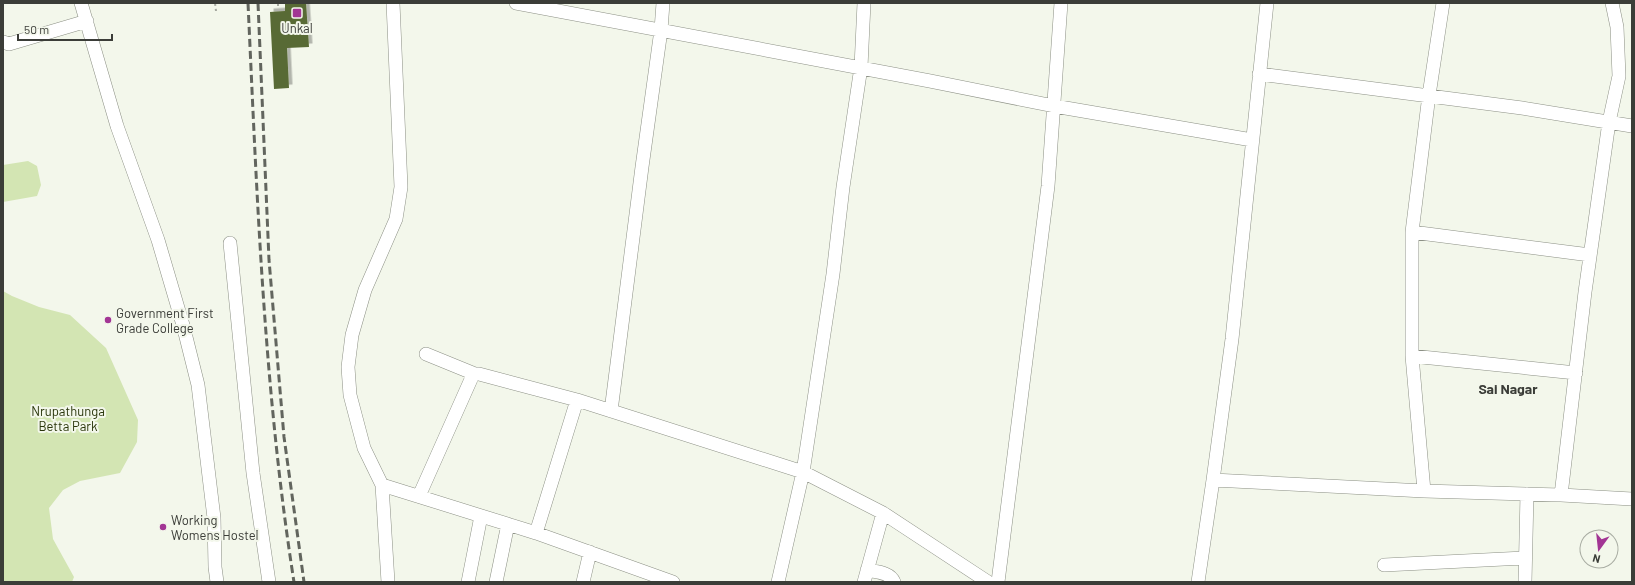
<svg xmlns="http://www.w3.org/2000/svg" width="1635" height="585" viewBox="0 0 1635 585" font-family="Barlow,sans-serif">
<style>
.green{fill:#d3e5b3}
.building{fill:#596a34;filter:url(#shadow)}
.lines{fill:none;stroke-linecap:round;stroke-linejoin:round}
.street-casing{stroke:#8c9085;stroke-width:14}
.path{stroke:#a5a89f;stroke-width:2;stroke-dasharray:3 3;stroke-linecap:butt}
.street{stroke:#fff;stroke-width:13}
.rail{stroke:#62655e;stroke-width:3;stroke-dasharray:8 4;stroke-linecap:butt}
.poi-dot{fill:#a23594;stroke:#f3f7eb;stroke-width:1.5}
.labels{text-anchor:middle;stroke-width:4;stroke-linejoin:round;paint-order:stroke}
.poi-label{font-size:13px;fill:#3b3d38;stroke:#f3f7eb;text-anchor:start}
.park-label{font-size:13px;fill:#2a360b;stroke:#f3f7eb}
.neighbourhood-label{font-size:14px;font-weight:bold;fill:#3b3d38;stroke:#f3f7eb}
</style>
<defs>
<filter id="shadow"><feDropShadow dx="3.5" dy="-3.5" stdDeviation="0" flood-color="#0004"/></filter>
</defs>
<rect width="100%" height="100%" fill="#f3f7eb"/>
<path class="green" d="M28,161l9,5 4,19 -4,11 -34,6v-37z
M3,291l9,5 27,11 31,8 36,33 32,72 -1,22 -17,31 -40,8 -17,9 -14,18 4,31 21,38 -2,5h-69z"/>
<path class="building" d="M285,3h21l3,44 -22,1 2,40 -15,1 -4,-77 15,-1z"/>
<g class="lines">
<defs>
<path id="street" d="M81,3l36,123 41,114 25,85 15,60 16,133 1,49 2,15
M393,3l8,184 -5,32 -31,71 -13,45 -4,32 2,28 14,53 18,37 154,48 137,49
M516,3l414,78 124,25 198,34
M3,42l6,2 78,-23
M1259,74l263,34 110,18
M1412,232l178,23
M230,243l23,230 16,109
M426,354l49,20
M1412,356l164,17
M611,411l31,-244 19,-137 2,-27
M1213,480l211,11 137,4 71,4
M382,485l6,97
M1424,491l-12,-135v-124l17,-137 14,-92
M1561,495l24,-203 24,-170 10,-46 -2,-49 -5,-24
M419,496l53,-119 3,-3h4l98,26 226,72 80,41 105,69
M536,533l41,-133
M1384,565l140,-7
M867,570c9,2 23,2 27,12
M468,582l13,-66
M496,582l12,-58
M583,582l7,-30
M778,582l25,-110 30,-198 10,-87 18,-120 3,-64
M864,582l19,-69
M998,582l50,-396 13,-183
M1198,582l15,-102 19,-141 35,-336
M1525,582l2,-88"/>
</defs>
<use href="#street" class="street-casing"/>
<path class="path" d="M215,3l1,8
M278,3v5"/>
<use href="#street" class="street"/>
<path class="rail" d="M248,3c9,193 16,388 46,579
M258,3l11,257 15,177 20,145"/>
</g>
<g class="poi-dot">
<rect x="292" y="8" width="10" height="10" rx="2"/>
<circle cx="108" cy="320" r="4"/>
<circle cx="163" cy="527" r="4"/>
</g>
<g class="labels">
<g class="poi-label">
<text x="297" y="33" text-anchor="middle">Unkal</text>
<text x="116" y="318">Government First<tspan x="116" dy="15">Grade College</tspan></text>
<text x="171" y="525">Working<tspan x="171" dy="15">Womens Hostel</tspan></text>
</g>
<g class="park-label">
<text x="68" y="416">Nrupathunga<tspan x="68" dy="15">Betta Park</tspan></text>
</g>
<g class="neighbourhood-label">
<text x="1508" y="394">Sai Nagar</text>
</g>
</g>
<rect width="1635" height="585" fill="none" stroke="#3b3d38" stroke-width="8"/>
<g transform="translate(1599 549) rotate(195)"><circle r="19" fill="#f3f7eb" stroke="#a9ada3"/>
<path d="M0-3L7 15L0 10L-7 15Z" fill="#a23594"/>
<text y="-6" font-size="11" font-weight="bold" text-anchor="middle" fill="#3b3d38">N</text>
</g>
<path d="M18 34v6h94v-6" fill="none" stroke="#3b3d38" stroke-width="2"/>
<text x="24" y="34" font-size="12" fill="#3b3d38" stroke="#f3f7eb" stroke-width="3" paint-order="stroke">50 m</text>
</svg>
